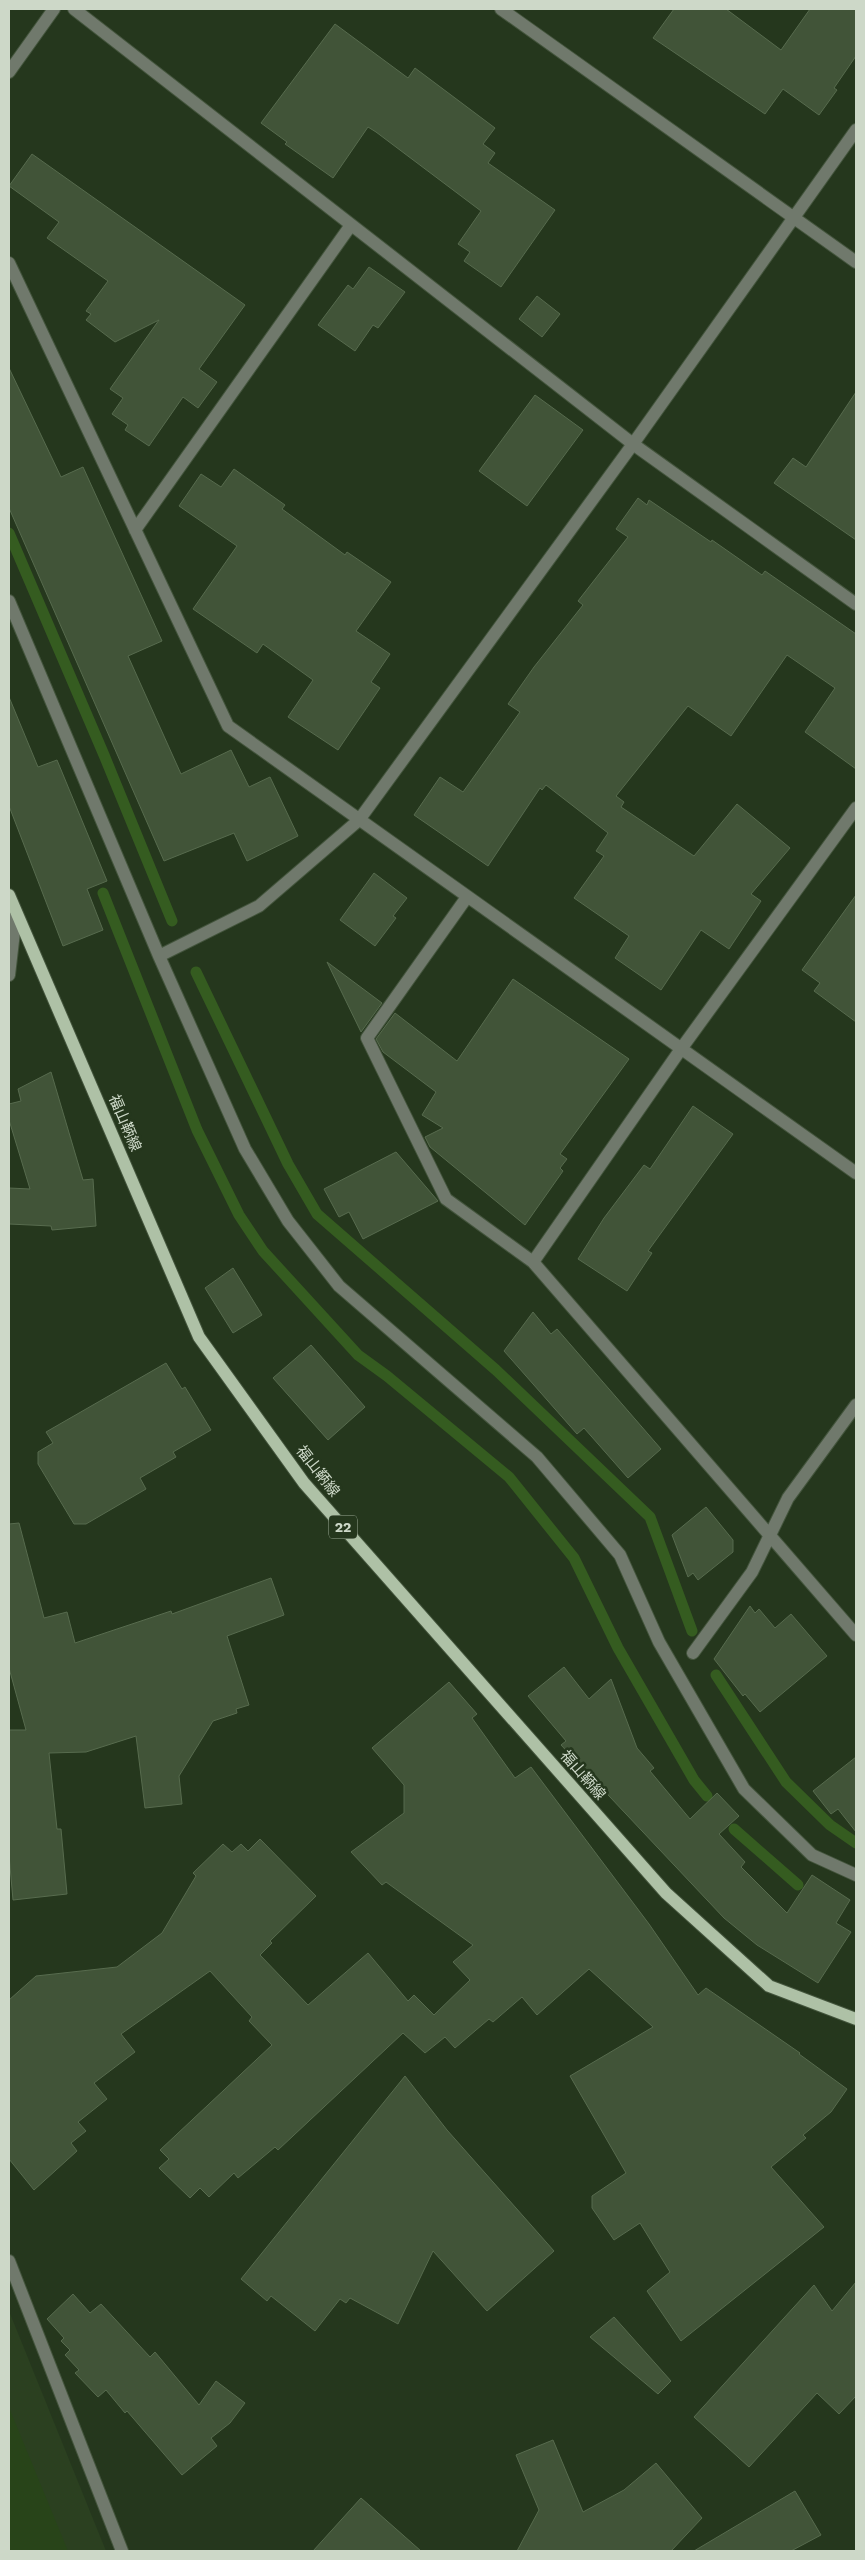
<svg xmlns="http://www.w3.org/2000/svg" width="865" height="2560" viewBox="0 0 865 2560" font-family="'Work Sans','Noto Sans JP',sans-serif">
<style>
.built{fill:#2b4020}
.green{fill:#284419}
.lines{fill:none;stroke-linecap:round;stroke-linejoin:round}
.stream{stroke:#355c20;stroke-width:11}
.building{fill:#415438;stroke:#576b4e}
.minor-casing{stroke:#43543c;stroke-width:14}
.major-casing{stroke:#43543c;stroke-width:14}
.minor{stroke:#70796c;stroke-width:12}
.major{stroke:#aec1a6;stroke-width:12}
.labels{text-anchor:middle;stroke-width:5;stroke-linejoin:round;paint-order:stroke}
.shield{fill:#25371d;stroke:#9ba895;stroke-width:1}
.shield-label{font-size:14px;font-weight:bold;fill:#cdd8c8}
.street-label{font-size:15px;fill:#cdd8c8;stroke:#25371d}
</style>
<rect width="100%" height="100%" fill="#25371d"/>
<path class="built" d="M9,2311l97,240h-97z"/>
<path class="green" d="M9,2410h1l58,141h-59z"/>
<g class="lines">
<path class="stream" d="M9,533l95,222 68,166
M103,893l94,237 42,85 24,36 95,104 29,21 122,101 65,81 44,90 76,132 13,16
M196,972l92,192 29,50 179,156 154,147 42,114
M716,1675l70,107 44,43 26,18
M734,1829l64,56"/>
</g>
<path class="building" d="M674,9h52l55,41 29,-41h46v47l-22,32 3,2 -18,25 -36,-26 -18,25 -112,-76z
M335,24l73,54 7,-10 80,60 -12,16 12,9 -7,10 67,47 -54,77 -37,-26 6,-9 -12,-8 23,-33 -105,-79 -8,-5 -35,51 -48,-34 2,-2 -26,-19z
M32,154l213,151 -46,64 18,13 -19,26 -15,-11 -34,49 -24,-16 3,-5 -16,-11 11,-16 -13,-9 49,-69 -44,22 -29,-22 5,-6 -5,-3 22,-30 -61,-43 12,-16 -50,-36z
M369,267l36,25 -27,36 -5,-3 -18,26 -37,-26 30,-40 5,4z
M537,296l23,18 -18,23 -23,-18z
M9,368l52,109 22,-10 79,174 -34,15 53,118 50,-24 18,37 21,-10 28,59 -51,25 -13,-28 -70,28 -155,-353z
M856,392v148l-82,-57 19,-25 13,9z
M535,395l48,35 -56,76 -48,-35z
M234,469l51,36 -3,4 63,46 2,-3 44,30 -35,49 34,23 -19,28 9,6 -42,62 -50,-33 25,-37 -50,-36 -6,9 -64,-44 44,-63 -58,-40 22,-32 20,13z
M638,498l9,7 2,-5 62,42 1,-2 50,35 3,-4 91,63v135l-51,-37 30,-44 -48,-33 -56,81 -43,-30 -72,90 8,6 -3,5 73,49 43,-52 53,44 -39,46 10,7 -32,48 -28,-19 -40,60 -46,-32 14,-22 -55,-38 30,-42 -8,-5 12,-18 -62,-48 -4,5 -2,-2 -52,78 -74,-51 26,-38 23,15 57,-80 -12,-8 26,-37 49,-62 -5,-4 50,-64 -12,-8z
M9,697l29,70 19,-7 50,121 -20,8 16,41 -40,16 -54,-140z
M374,873l33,25 -14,18 3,2 -21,28 -35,-26z
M856,895v127l-42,-31 6,-8 -18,-13z
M327,962l55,41 -21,29z
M513,979l116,80 -69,95 7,5 -7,9 3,3 -38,54 -95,-78 -5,-10 18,-9 -21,-13 14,-23 -53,-40 -7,-13 19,-26 62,48z
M51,1072l32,108 10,-1 3,47 -44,4 -1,-4 -42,-2v-36l21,1 -21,-69v-16l12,-3 -3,-12z
M693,1106l40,28 -85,117 4,2 -25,38 -49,-32 26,-41 40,-53 6,4z
M396,1152l42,49 -75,38 -14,-27 -10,5 -15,-28z
M233,1268l29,47 -29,18 -28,-45z
M533,1312l18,22 6,-5 104,120 -33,29 -44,-50 -7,6 -73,-83z
M311,1345l54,62 -37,33 -55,-62z
M166,1363l16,26 3,-2 26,43 -38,22 3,5 -36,21 6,11 -60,35h-12l-36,-60v-12l15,-9 -7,-11z
M706,1507l27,33v12l-35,28 -5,-7 -5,4 -16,-42z
M19,1523l25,95 23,-6 8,31 96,-32 1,3 99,-36 13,37 -57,21 22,69 -13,4 1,4 -24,8 -34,55 3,28 -37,4 -9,-72 -50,16 -37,1 8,76h4l6,65 -54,6 -4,-45v-125h17l-17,-62v-144z
M750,1606l5,7 4,-4 16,19 16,-14 36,42 -67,56 -15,-18 -2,2 -29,-37z
M564,1667l25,32 22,-20 26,69 17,20 -4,3 40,48 27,-26 22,23 -20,18 26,28 -4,5 46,46 25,-38 38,25 -14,23 15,9 -33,51 -61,-38 -33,-27 -163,-173 5,-4 -38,-45z
M449,1682l28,32 -5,4 43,60 16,-11 118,157 49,71 8,-7 94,65 -1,1 48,35 -16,23 -28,23 3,3 -35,29 53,60 -143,114 -34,-50 23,-19 -30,-49 -26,17 -22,-32v-12l34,-23 -56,-97 83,-49 -64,-58 -52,46 -15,-18 -29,25 -4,-3 -34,29 -10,-11 -20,16 -22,-20 -125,117 -3,-3 -37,31 -4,-5 -25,24 -9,-9 -10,10 -31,-30 10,-9 -9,-9 112,-105 -23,-24 3,-4 -42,-46 -89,63 14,18 -41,31 13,16 -29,23 8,9 -15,12 6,8 -43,39 -25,-31v-159l27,-24 81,-9 45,-34 34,-57 -3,-3 30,-29 9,8 9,-8 7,7 12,-12 56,57 -46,45 2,2 -12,12 48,50 60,-52 40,48 6,-6 20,20 36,-35 -17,-18 20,-17 -87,-63 -4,3 -31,-33 53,-39v-28l-32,-37z
M856,1757v75l-18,-23 -7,5 -18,-23z
M405,2076l42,54 107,121 -67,60 -54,-60 -35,73 -48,-26 -4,5 -6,-4 -25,32 -44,-35 -4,5 -26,-22z
M856,2282v114l-17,18 -22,-21 -68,74 -55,-50 120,-132 18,26z
M73,2294l17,19 11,-9 49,53 5,-5 44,53 17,-24 29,22 -15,20 -19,15 6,8 -35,29 -55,-64 -2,2 -19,-23 -8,7 -23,-24 4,-3 -14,-15 5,-5 -9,-9 3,-3 -17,-19z
M614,2317l57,64 -13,13 -68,-57z
M553,2440l30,72 41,-22 32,-27 46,55 -31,33h-154l22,-41 -23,-55z
M795,2491l26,44 -30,16h-97z
M361,2498l60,53h-108z"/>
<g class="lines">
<defs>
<path id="minor" d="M74,9l559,435 223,160
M501,9l355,253
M9,72l45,-63
M9,263l219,463 628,447
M135,530l216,-305
M9,601l150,355 86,193 43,72 51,65 198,171 83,98 39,87 85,147 68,66 44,20
M467,897l-100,141 79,161 87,63 323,373
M159,956l100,-50 100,-86 274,-376 223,-314
M9,975l7,-60
M533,1262l148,-213 175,-241
M693,1653l59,-81 36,-74 68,-93
M9,2261l113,290"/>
<path id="major" d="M9,895l190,442 105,146 362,410 103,93 87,33"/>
</defs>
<use href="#minor" class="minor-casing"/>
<use href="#major" class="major-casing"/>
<use href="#minor" class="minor"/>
<use href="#major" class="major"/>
</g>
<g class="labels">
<rect class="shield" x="329" y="1515.5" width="28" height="23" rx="4"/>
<g class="shield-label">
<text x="343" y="1532">22</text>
</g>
<g class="street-label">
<text transform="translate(125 1123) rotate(67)" y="5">福山鞆線</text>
<text transform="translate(318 1471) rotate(52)" y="5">福山鞆線</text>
<text transform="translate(583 1775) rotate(49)" y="5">福山鞆線</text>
</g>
</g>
<rect width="865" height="2560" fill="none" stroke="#cdd8c8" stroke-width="20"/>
</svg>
